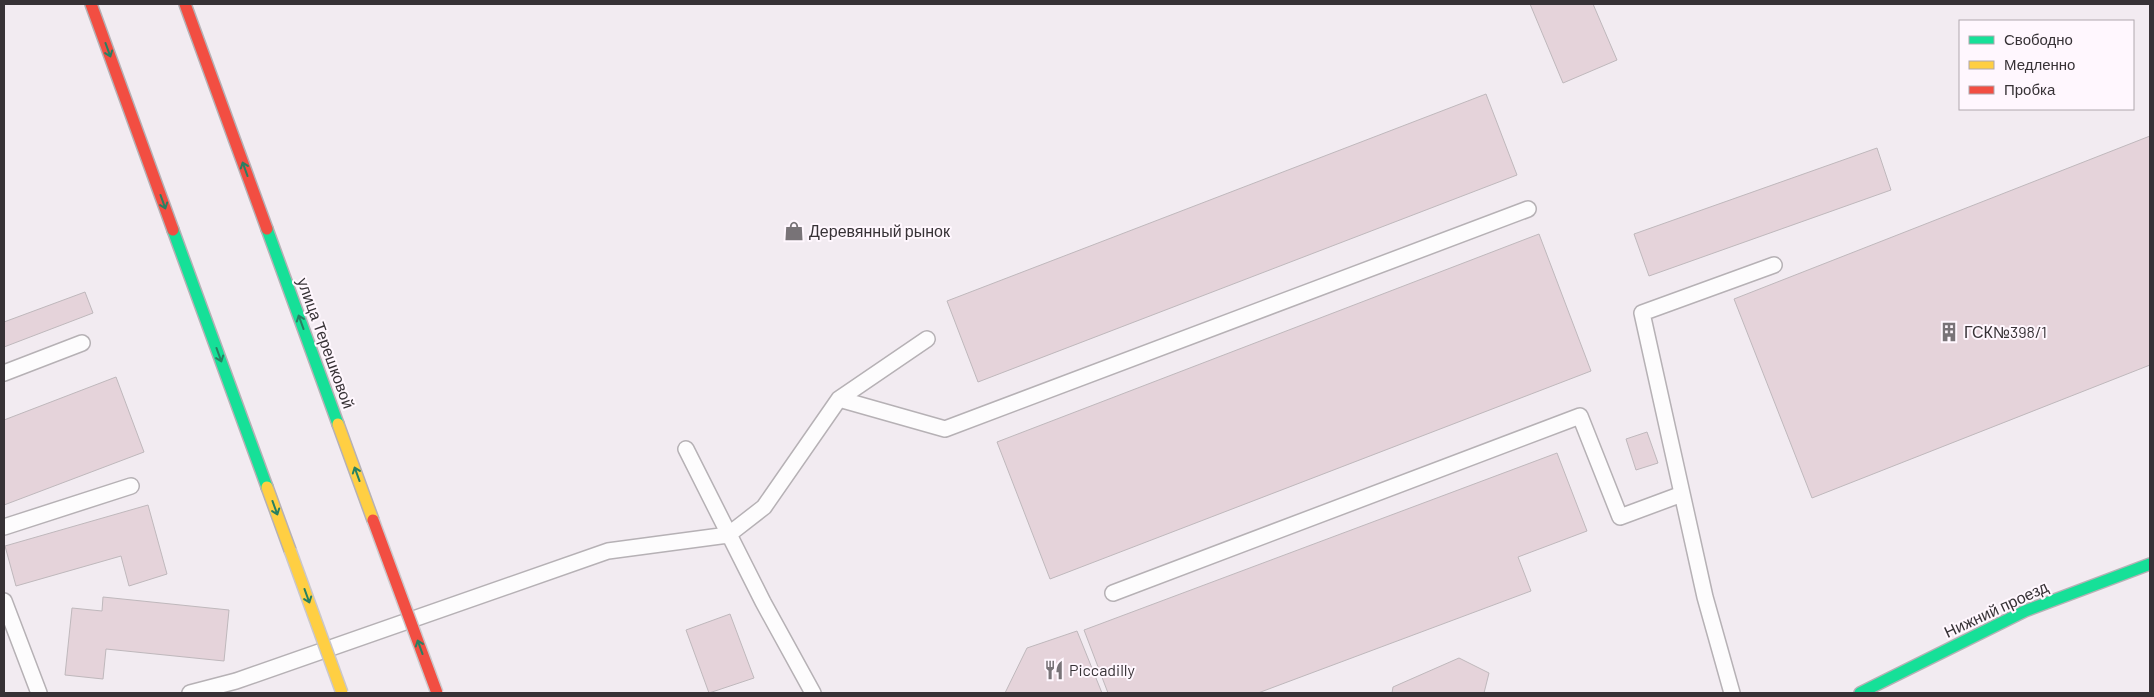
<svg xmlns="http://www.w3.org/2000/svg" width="2154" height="697" viewBox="0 0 2154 697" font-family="Barlow,sans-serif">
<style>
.building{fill:#e5d3da;stroke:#bfb8bc}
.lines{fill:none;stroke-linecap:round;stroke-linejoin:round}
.lane-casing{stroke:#b6b1b5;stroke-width:18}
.fast-casing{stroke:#b6b1b5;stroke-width:14}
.slow-casing{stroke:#b6b1b5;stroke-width:14}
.jam-casing{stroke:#b6b1b5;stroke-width:14}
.lane{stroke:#fdfcfd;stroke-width:15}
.fast{stroke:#16e098;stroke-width:11}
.slow{stroke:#ffcf43;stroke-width:11}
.jam{stroke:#f24e42;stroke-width:11}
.slow-bridge-casing{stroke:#cac7ca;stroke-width:14;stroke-linecap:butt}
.jam-bridge-casing{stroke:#cac7ca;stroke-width:14;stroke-linecap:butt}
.slow-bridge{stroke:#ffcf43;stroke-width:11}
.jam-bridge{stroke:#f24e42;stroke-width:11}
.oneway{stroke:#288062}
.labels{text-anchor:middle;stroke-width:4;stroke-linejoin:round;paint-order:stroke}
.poi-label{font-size:16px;fill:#373236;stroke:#fff7fe;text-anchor:start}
.street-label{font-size:16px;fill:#373236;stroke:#fff7fe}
</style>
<rect width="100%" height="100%" fill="#f2ebf1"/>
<path class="building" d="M1530,4h63l24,56 -54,23z
M1486,94l31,81 -539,207 -31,-81z
M2150,136v229l-338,133 -78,-199z
M1877,148l14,42 -242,86 -15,-42z
M1539,234l52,137 -541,208 -53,-137z
M85,292l8,21 -89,34v-25z
M116,377l28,75 -140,53v-85z
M1647,432l11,31 -22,7 -10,-31z
M1557,453l30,78 -69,26 13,34 -273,102h-150l-24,-63z
M148,505l19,69 -38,12 -8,-30 -105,30 -11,-40z
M103,597l126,13 -5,51 -118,-12 -3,30 -38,-4 7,-67 30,3z
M730,614l24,64 -45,15 -23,-63z
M1077,631l25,62h-97l22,-45z
M1459,658l30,15 -5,20h-92l1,-6z"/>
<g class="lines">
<defs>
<path id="lane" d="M4,373l78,-30
M839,399l106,30 583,-220
M686,449l77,153 50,91
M4,527l127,-41
M1113,593l467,-177 40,101 62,-23
M4,601l35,92
M190,693l46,-12 372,-130 120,-16 36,-28 75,-108 88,-60
M1732,693l-27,-96 -63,-284 132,-48"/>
<path id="fast" d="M267,229l71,195
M173,230l94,257
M1860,693l165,-82 125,-47"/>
<path id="slow" d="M338,424l35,96
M267,487l23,63"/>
<path id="jam" d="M91,4l82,226
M185,4l82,225"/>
</defs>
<use href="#lane" class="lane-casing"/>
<use href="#fast" class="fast-casing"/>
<use href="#slow" class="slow-casing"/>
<use href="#jam" class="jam-casing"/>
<use href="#lane" class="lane"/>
<use href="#fast" class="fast"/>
<use href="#slow" class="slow"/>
<use href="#jam" class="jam"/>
<defs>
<path id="slow-bridge" d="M290,550l52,143"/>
<path id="jam-bridge" d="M373,520l64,173"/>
</defs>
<use href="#slow-bridge" class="slow-bridge-casing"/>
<use href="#jam-bridge" class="jam-bridge-casing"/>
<use href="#slow-bridge" class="slow-bridge"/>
<use href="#jam-bridge" class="jam-bridge"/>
</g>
<defs><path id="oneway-shaft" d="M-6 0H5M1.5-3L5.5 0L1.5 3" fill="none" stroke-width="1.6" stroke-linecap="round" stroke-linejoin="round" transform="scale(1.25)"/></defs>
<g class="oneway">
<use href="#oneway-shaft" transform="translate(108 50) rotate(70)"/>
<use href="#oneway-shaft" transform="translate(245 169) rotate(-110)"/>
<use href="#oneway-shaft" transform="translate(163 202) rotate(70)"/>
<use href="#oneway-shaft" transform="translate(301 322) rotate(-110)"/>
<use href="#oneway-shaft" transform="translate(219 355) rotate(70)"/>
<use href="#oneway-shaft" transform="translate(357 474) rotate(-110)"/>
<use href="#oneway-shaft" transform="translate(275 508) rotate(70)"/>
<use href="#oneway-shaft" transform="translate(307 596) rotate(70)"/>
<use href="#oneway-shaft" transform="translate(420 647) rotate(-110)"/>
</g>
<defs>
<symbol id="shop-bare" viewBox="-9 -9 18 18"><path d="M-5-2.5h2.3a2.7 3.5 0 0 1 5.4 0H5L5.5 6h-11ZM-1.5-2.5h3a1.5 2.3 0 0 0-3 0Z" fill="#787377" stroke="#fff7fe" stroke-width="2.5" paint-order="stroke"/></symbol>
<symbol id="building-bare" viewBox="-9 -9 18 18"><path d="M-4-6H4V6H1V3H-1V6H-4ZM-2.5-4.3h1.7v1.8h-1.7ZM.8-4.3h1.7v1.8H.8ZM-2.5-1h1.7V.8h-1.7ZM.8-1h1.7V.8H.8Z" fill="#787377" stroke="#fff7fe" stroke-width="2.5" paint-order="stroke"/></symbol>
<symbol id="restaurant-bare" viewBox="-9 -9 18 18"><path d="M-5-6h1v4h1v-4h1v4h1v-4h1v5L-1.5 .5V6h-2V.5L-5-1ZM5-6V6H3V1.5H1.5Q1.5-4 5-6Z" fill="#787377" stroke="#fff7fe" stroke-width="2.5" paint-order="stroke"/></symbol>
</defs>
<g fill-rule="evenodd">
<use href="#shop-bare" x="780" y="217" width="28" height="28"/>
<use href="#building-bare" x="1935" y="318" width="28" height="28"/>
<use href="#restaurant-bare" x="1040" y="656" width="28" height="28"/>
</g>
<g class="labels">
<g class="poi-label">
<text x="809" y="237">Деревянный рынок</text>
<text x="1964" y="338">ГСК№398/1</text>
<text x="1069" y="676">Piccadilly</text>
</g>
<g class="street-label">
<text transform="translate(326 343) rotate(70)" y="6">улица Терешковой</text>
<text transform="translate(1996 609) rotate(-25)" y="6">Нижний проезд</text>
</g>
</g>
<rect width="2154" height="697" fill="none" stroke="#373236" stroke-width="10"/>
<rect x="1959" y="20" width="175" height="90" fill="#fff7fe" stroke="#afa8ae"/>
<rect x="1969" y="36" width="25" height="8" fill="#16e098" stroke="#afa8ae"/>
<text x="2004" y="45" font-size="15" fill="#373236">Свободно</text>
<rect x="1969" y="61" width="25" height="8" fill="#ffcf43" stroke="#afa8ae"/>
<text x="2004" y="70" font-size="15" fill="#373236">Медленно</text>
<rect x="1969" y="86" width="25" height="8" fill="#f24e42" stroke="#afa8ae"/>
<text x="2004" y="95" font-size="15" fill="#373236">Пробка</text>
</svg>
